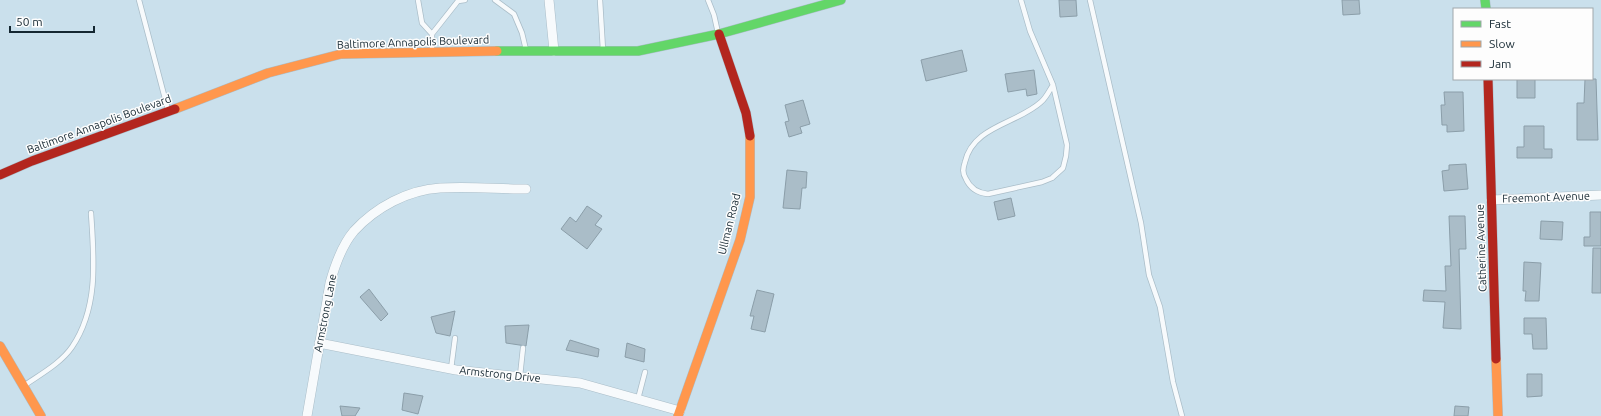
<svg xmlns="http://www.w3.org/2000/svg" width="1601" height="416" viewBox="0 0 1601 416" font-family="Ubuntu,sans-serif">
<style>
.building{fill:#aabdc8;stroke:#8b9ea9}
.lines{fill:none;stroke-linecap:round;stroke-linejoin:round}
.lane-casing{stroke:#aabdc8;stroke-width:6}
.street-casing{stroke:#aabdc8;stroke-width:10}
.fast-casing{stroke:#aabdc8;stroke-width:10}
.slow-casing{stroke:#aabdc8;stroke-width:10}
.jam-casing{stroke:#aabdc8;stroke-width:10}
.lane{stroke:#f7fafc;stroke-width:4.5}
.street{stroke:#f7fafc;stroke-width:9}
.fast{stroke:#63d668;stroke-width:9}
.slow{stroke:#ff974d;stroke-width:9}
.jam{stroke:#b3261e;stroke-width:9}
.labels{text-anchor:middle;stroke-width:3;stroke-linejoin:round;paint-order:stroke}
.street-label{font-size:11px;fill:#142731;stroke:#fdfdfd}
</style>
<rect width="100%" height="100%" fill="#cae0ec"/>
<path class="building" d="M1059,0h17l1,16 -17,1z
M1342,0h17l1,14 -17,1z
M962,50l5,21 -41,10 -5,-21z
M1034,70l3,24 -10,2 -1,-7 -18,3 -3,-18z
M1517,79h18v19h-18z
M1585,79h11l2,61h-21v-37h7z
M1444,92h19l1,39 -17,1v-7h-5l-1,-20h4z
M803,100l7,24 -10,3 2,6 -13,4 -4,-15 4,-1 -4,-16z
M1524,126h20v23h8v9h-35v-11h7z
M1466,164l2,25 -24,2 -2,-20 7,-1v-5z
M787,170l20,2 -1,16h-4l-2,21 -17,-1z
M1011,198l4,18 -17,4 -4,-18z
M587,206l15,10 -7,9 7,4 -15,20 -26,-20 9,-12 6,5z
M1590,212h11v34h-17v-9h6z
M1449,216h16l1,33h-7l2,80 -18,-1 2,-26 -22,-1 1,-11 22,1 -1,-25h6z
M1541,221l22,1 -1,18 -22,-1z
M1593,248h8v45h-9z
M1524,262l17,1 -2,38h-14l1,-10h-3z
M369,289l19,25 -7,7 -21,-24z
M757,290l17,4 -9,38 -14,-3 3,-13h-4z
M455,311l-5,25 -14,-3 -5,-16z
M1524,318h22l1,31h-14l-1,-15h-8z
M529,325l-3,21 -20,-3 -1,-17z
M570,340l29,9 -1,8 -32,-7z
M627,343l18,6 -1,13 -19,-5z
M1527,374h15v22l-15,1z
M404,393l19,3 -5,18 -16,-4z
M340,406l20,2 -5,8h-13z
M1455,406l14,1 -1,9h-14z"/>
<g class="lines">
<defs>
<path id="lane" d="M139,0l29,110
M418,0l4,23 10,11
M495,0l19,14 8,19 4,17
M600,0l3,50
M708,0l6,15 4,18
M1021,0l9,31 23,54 14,60 -1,11 -3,12 -11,10 -10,4 -54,12c-10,-1 -18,-6 -22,-15 -4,-6 -3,-11 -1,-17 8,-36 52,-38 76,-60 5,-4 8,-11 12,-17
M1090,0l51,223 8,52 11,32 13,75 9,34
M432,51v-17l26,-33 7,-1
M451,369l4,-31
M520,376l3,-28
M25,385c16,-11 36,-22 47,-38 27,-40 22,-89 19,-134
M638,399l7,-27"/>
<path id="street" d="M549,0l5,51
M1491,200l110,-5
M319,343l137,27 124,13 100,28
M307,416l23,-133c5,-18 12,-38 24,-52 22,-24 54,-41 86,-43 29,-2 58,1 86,1"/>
<path id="fast" d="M1485,0l1,9
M497,51h141l81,-17 122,-34"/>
<path id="slow" d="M175,109l93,-36 73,-19 156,-3
M0,346l41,70
M1496,359l2,57
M678,416l62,-176 10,-43v-61"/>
<path id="jam" d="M719,34l27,79 4,23
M1488,79l8,280
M0,175l32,-14 143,-52"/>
</defs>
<use href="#lane" class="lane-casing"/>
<use href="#street" class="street-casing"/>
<use href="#fast" class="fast-casing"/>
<use href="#slow" class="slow-casing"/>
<use href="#jam" class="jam-casing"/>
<use href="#lane" class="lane"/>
<use href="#street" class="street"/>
<use href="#fast" class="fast"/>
<use href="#slow" class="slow"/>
<use href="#jam" class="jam"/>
</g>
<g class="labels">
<g class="street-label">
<text transform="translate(413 42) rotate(-2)" y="4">Baltimore Annapolis Boulevard</text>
<text transform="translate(99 124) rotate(-20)" y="4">Baltimore Annapolis Boulevard</text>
<text transform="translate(1546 197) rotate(-2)" y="4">Freemont Avenue</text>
<text transform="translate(729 224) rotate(-76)" y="4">Ullman Road</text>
<text transform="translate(1481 248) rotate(-92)" y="4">Catherine Avenue</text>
<text transform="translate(325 313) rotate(-79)" y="4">Armstrong Lane</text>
<text transform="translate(500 374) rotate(6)" y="4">Armstrong Drive</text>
</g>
</g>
<rect x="1453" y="8" width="140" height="72" fill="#fdfdfd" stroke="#a0a7ab"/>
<rect x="1461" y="21" width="20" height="6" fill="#63d668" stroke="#a0a7ab"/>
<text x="1489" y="28" font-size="12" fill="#142731">Fast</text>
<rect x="1461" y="41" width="20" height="6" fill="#ff974d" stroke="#a0a7ab"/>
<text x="1489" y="48" font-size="12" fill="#142731">Slow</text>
<rect x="1461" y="61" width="20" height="6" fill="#b3261e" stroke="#a0a7ab"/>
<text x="1489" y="68" font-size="12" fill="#142731">Jam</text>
<path d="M10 26v6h84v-6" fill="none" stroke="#142731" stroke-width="2"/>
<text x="16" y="26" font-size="12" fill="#142731" stroke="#fdfdfd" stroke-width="3" paint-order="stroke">50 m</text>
</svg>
